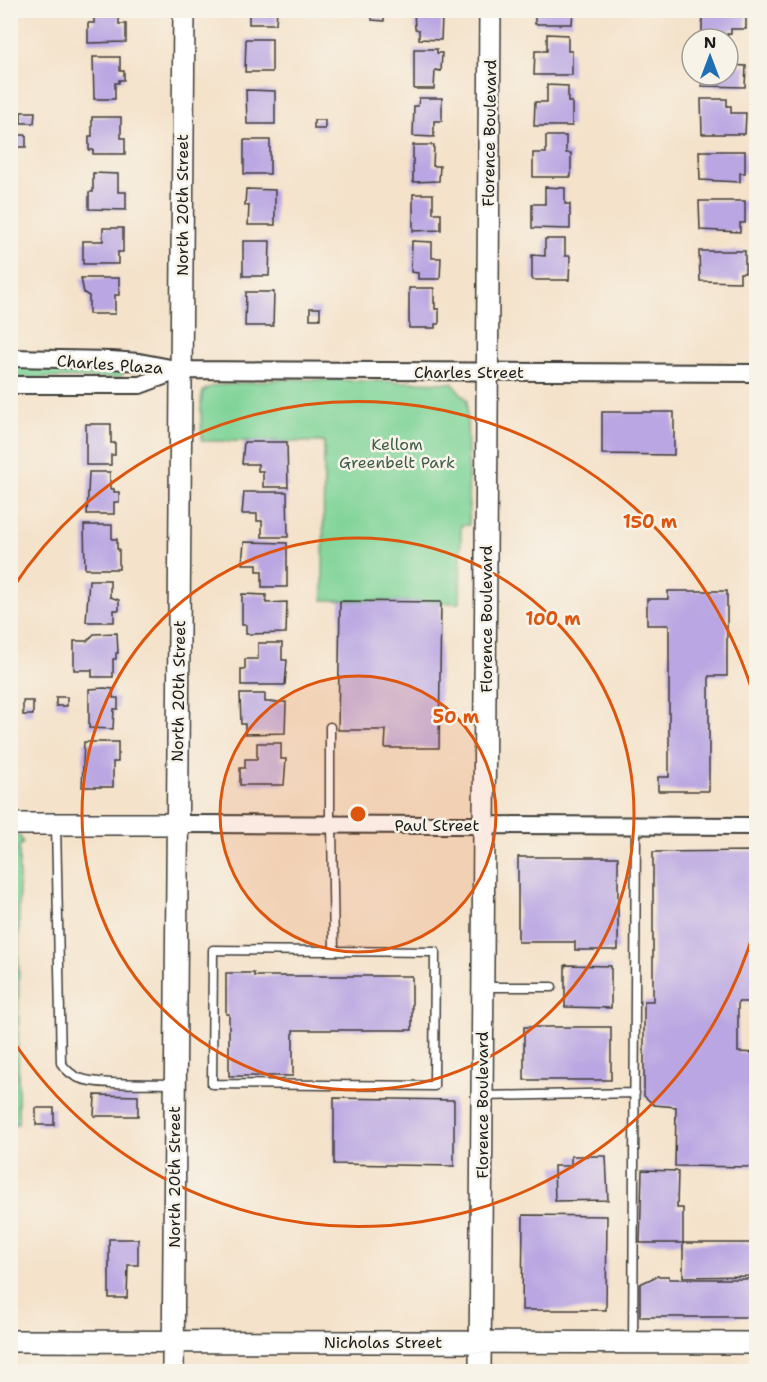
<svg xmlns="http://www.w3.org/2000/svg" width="767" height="1382" viewBox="0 0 767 1382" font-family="'Shantell Sans',sans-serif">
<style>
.green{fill:#7ed397;stroke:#4d785a;stroke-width:1.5}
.building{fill:#b9a6e2}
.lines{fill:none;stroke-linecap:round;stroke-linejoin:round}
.service-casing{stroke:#3c3a36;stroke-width:11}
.minor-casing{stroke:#3c3a36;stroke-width:20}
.tertiary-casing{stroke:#3c3a36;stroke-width:24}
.service{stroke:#fff;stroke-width:8}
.minor{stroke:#fff;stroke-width:16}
.tertiary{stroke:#fff;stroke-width:21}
.ring{fill:none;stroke:#de560d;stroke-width:3}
.labels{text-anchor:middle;stroke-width:5;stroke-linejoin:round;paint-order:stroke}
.street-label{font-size:16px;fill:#1c1c1c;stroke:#f7f3e8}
.park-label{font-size:16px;fill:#3e5c47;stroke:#f7f3e8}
.centre{fill:#de560d;stroke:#f7f3e8;stroke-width:3}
.ring-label{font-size:18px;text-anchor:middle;font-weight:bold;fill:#de560d;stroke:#f7f3e8;stroke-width:5;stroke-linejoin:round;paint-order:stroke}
</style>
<rect width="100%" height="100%" fill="#f7f3e8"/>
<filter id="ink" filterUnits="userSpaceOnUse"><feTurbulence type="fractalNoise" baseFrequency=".0167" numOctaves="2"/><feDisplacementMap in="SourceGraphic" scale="12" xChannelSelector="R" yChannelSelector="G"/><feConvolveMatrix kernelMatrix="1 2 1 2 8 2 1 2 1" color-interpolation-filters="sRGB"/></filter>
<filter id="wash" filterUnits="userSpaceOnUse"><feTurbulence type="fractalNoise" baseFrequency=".008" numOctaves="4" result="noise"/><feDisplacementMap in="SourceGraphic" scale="24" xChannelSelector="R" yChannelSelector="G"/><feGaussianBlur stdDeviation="1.35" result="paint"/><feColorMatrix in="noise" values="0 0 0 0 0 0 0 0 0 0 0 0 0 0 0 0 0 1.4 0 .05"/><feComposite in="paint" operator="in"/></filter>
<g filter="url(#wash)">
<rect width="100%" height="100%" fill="#f4e2ca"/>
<path class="green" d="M11,365l112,2 1,6 -4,5h-109z
M287,379l165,4 15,17 2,125h-8l-1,78 -137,-3 1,-158 -122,-1c0,-10 -3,-41 1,-49 2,-3 6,-4 9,-6z
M11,836h9l3,7 -4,4 -1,277h-8v-282l4,-1z"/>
<g id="blocks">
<path class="building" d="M94,10h25v14h7v18l-38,1v-20h6z
M249,10h28l-1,14h-27z
M414,10h21v8l7,1 -1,21 -22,-1v-9l-4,-1z
M535,10h38l-1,14h-37z
M702,10h44v19h-15v5h-4v5h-25z
M372,12h12v9l-12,-1z
M547,34l21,1v16h4v24h-38l1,-24h12z
M246,39h26v33h-27z
M414,49h23v4h5l-1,18 -6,-1 -1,19h-20z
M93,57h27v14h4v9h-5v3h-4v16h-21z
M728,59h4l-1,6 15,1 -1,21 -43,-1v-11h26z
M547,85l21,1v16h4v24h-38l1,-24h12z
M246,90l29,1v33h-28z
M419,98h23v23h-8v16l-21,-1 1,-30h4z
M701,99h26v7h4v7h15l-1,21h-43z
M21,112h14l-1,11h-13z
M92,117h29v21h4v16h-32v-4h-4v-14h3z
M314,120h11v9h-11z
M14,135h12v12h-11z
M546,136h20v17h5v24h-38v-24h13z
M244,140h26v34h-26z
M413,145h21l-1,21h7l-1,15 -26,1z
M699,151h46v22h-5v9l-40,-2z
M93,173l25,1v18h8v18l-37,-1v-17h4z
M545,187l20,1v16h5v25l-38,-1v-24h13z
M246,189l29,1v35h-27l1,-20h-4z
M413,194h20v19h8v17l-28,1z
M699,201h46v22h-5v9l-40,-2z
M103,228h20v24h-5v12h-35v-23h20z
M545,239h20v17h5l-1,24h-37v-25l13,1z
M243,241h27l-1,35h-26z
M412,241l20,1v16h9l-1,21h-22v-6l-7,-1z
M699,251h46v22h-5v9l-40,-1z
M81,278h38v17h-4v19h-26v-18l-5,-3z
M409,288h25v15h1v6h4v15h-4v4h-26z
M246,292h28l-1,34h-28z
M310,308h10v11h-10z
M602,412h72v43l-72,-1z
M86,424h25v19h4v12h-4v10h-25z
M244,442h43l1,45h-25v-16h-5v-7h-16z
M89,472h21v17h4v3h5v10h-5v12h-27z
M244,492h43l1,45h-26v-16h-5v-7h-15z
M84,525h28v14h5v10h2v20h-34z
M244,542l43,1v44h-25v-16h-5v-7h-15z
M89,580h21v17l9,3v10h-5v12h-28z
M668,591h59v85h-18v115h-51v-14h11v-152h-22v-26h21z
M242,594l24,1v8l21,-1 -1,31 -40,1v-9h-4z
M340,601l101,1 -2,146h-54l1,-18h-48z
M117,633l1,20h-2v6h-3v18h-21v-7h-18v-29h13l7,-7z
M258,643h24v17h5l-2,25h-44v-16h4v-10h13z
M104,688l9,1v9h5v11h-4l-1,20 -24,-1v-39z
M240,694h25v8h21l-1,31 -40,1v-10h-4z
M56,697h11v9h-11z
M23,701h10v14h-10z
M84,742h34v20h-5v25h-31z
M257,743h24v16h5l-2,26h-44v-17h5v-9h12z
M756,851v151h-18v50l18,1v114l-81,-1 1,-59 -22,-2 -10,-9v-95h9v-149z
M518,857h100v93h-43v-8h-57z
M565,965l46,1v42l-46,-1z
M226,973h28v3h158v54h-119v46h-64v-62h-3z
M524,1027h87v53h-87z
M95,1095l43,1v20h-44z
M334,1098l120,2v66l-120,-2z
M36,1108h18v17h-18z
M571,1156h35l2,44 -53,1 -1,-35h17z
M642,1170l36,1 -1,37h6v35h-43z
M523,1215l84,1 -1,94h-84z
M109,1239h29v26h-10l-1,33h-18z
M683,1243h73v33l-73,1z
M657,1276h12v3h87v38h-116v-33z"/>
</g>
</g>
<g filter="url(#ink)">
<use href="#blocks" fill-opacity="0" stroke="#3c3a36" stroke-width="1.5"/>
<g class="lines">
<defs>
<path id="service" d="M330,727v98
M56,824l5,239c5,7 10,12 18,15 21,8 71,5 96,6
M332,825l2,126
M213,950l222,2 -1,134 -222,-2z
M483,987h69
M483,1096l152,-3
M633,1341l3,-516"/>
<path id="minor" d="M10,358l101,2 28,2 42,8 575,3
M10,385h130l40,-15
M177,824l579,2"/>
<path id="tertiary" d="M10,824h167
M10,1341l746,2
M173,1372l11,-1362
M480,1372l10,-1362"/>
</defs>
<use href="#service" class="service-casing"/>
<use href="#minor" class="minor-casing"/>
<use href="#tertiary" class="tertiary-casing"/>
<use href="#service" class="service"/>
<use href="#minor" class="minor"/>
<use href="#tertiary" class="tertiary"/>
</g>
</g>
<circle cx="358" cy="814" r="138" fill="#de560d" fill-opacity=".12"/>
<g class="ring">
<circle cx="358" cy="814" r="138"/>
<circle cx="358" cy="814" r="276"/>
<path d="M756 924A413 413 0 0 1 12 1039M12 589A413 413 0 0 1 756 704"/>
</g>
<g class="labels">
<g class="street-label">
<text transform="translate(489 133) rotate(-89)" y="6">Florence Boulevard</text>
<text transform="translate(182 205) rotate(-90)" y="6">North 20th Street</text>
<text transform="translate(110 364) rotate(4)" y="6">Charles Plaza</text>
<text x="469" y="378">Charles Street</text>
<text transform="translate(486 619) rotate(-90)" y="6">Florence Boulevard</text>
<text transform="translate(178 691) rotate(-89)" y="6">North 20th Street</text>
<text x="437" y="831">Paul Street</text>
<text transform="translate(482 1105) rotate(-90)" y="6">Florence Boulevard</text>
<text transform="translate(174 1177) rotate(-90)" y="6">North 20th Street</text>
<text x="383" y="1348">Nicholas Street</text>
</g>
<g class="park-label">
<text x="397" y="450">Kellom<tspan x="397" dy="18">Greenbelt Park</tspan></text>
</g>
</g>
<circle cx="358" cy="814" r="9" class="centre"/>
<g class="ring-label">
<text x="650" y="528">150 m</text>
<text x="553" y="625">100 m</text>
<text x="456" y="723">50 m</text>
</g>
<rect width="767" height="1382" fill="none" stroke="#f7f3e8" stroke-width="36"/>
<g transform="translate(710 57)"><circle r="28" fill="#f7f3e8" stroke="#9f9d96" stroke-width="1.5"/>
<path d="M0-4.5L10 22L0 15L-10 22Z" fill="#1f6fb2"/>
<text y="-9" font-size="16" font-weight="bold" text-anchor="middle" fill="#1c1c1c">N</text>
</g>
</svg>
